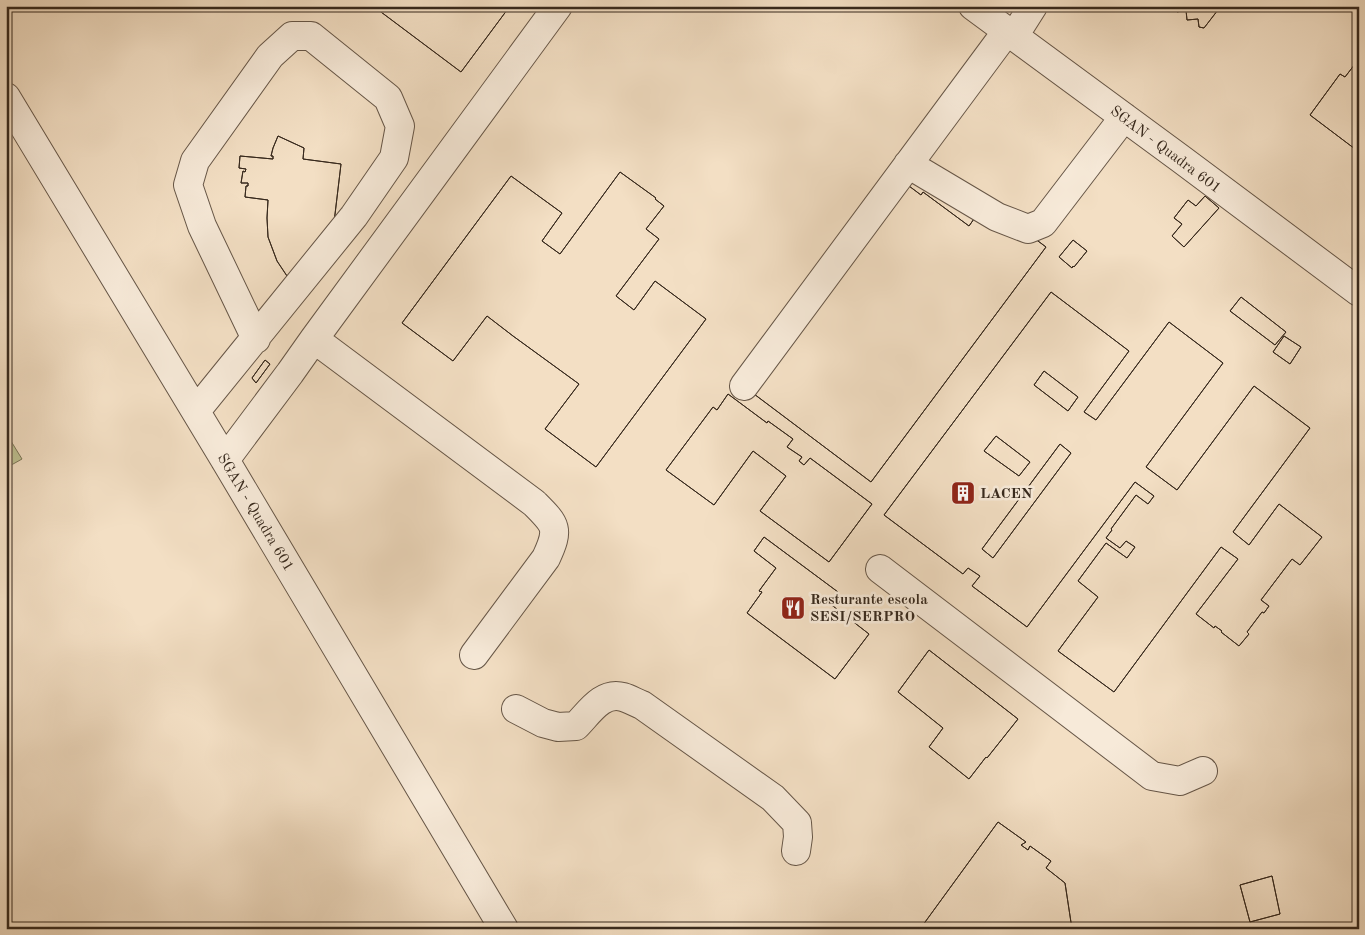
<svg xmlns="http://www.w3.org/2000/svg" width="1365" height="935" viewBox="0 0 1365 935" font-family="'Old Standard TT',serif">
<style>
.green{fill:#bec192;stroke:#7a7558}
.building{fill:#e1957c;stroke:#37291d;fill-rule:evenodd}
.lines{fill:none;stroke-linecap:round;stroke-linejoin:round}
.minor-casing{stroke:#665647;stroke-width:30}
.minor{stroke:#f7ead9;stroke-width:28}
.labels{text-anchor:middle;stroke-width:5;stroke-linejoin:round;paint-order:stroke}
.street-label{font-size:15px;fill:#37291d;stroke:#f7ead9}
.poi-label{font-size:15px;font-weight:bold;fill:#37291d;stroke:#f7ead9;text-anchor:start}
</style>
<rect width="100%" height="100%" fill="#f3dfc4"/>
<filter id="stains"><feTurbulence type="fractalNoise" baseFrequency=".004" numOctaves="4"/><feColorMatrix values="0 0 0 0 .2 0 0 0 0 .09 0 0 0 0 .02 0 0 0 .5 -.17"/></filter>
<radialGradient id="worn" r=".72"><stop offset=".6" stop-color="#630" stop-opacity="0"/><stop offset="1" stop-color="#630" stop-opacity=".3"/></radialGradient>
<path class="green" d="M6,433l16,26 -16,9z"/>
<path class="building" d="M373,6h137l-49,66z
M373,6h137l-49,66z
M1176,6h45l-17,22 -5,-1 -1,-8 -11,1 -1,-10 -9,2z
M1176,6h45l-17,22 -5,-1 -1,-8 -11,1 -1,-10 -9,2z
M1355,64l4,3v85l-49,-37 30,-41 5,3z
M1355,64l4,3v85l-49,-37 30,-41 5,3z
M278,136l26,12 -1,11 38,5 -8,67 -42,51 -14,-21 -9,-24 -1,-19 1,-18 -23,-3 1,-11h2v-3h-7l2,-12 2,1 1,-3 -7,-1 1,-12 33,3v-3h-2l2,-8z
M278,136l26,12 -1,11 38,5 -8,67 -42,51 -14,-21 -9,-24 -1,-19 1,-18 -23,-3 1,-11h2v-3h-7l2,-12 2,1 1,-3 -7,-1 1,-12 33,3v-3h-2l2,-8z
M620,172l36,26 -1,1 9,7 -18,23 13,10 -43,57 18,14 21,-29 51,38 -110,148 -51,-38 34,-45 -66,-48 -26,-20 -34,45 -51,-38 109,-147 51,37 -20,28 18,13z
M620,172l36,26 -1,1 9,7 -18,23 13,10 -43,57 18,14 21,-29 51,38 -110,148 -51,-38 34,-45 -66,-48 -26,-20 -34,45 -51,-38 109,-147 51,37 -20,28 18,13z
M909,186l12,9 2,-3 46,34 17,-24 60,45 -175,235 -117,-88z
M909,186l12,9 2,-3 46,34 17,-24 60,45 -175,235 -117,-88z
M1205,196l14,12 -35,39 -12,-11 10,-12 -8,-6 14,-18 8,6z
M1205,196l14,12 -35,39 -12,-11 10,-12 -8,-6 14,-18 8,6z
M1073,240l14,11 -13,16 -1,-1 -1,2 -13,-11z
M1073,240l14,11 -13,16 -1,-1 -1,2 -13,-11z
M1051,292l78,59 -45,61 12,8 73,-98 54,41 -77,104 31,23 77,-104 56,42 -77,104 16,13 30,-41 43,33 -22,28 -8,-6 -31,41 8,6 -5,7 -2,-1 -15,20 2,2 -10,12 -18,-14 1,-1 -7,-5 -1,2 -18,-14 42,-55 -17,-12 -107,145 -56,-41 40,-54 -20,-16 28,-38 21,15 8,-11 -9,-6 -6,7 -14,-10 6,-8 -1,-1 25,-34 12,9 6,-8 -19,-14 -108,145 -55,-41 8,-10 -12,-8 -5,6 -79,-59zM1044,371l34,26 -10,14 -34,-26zM996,436l34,26 -11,14 -35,-25zM1060,444l11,9 -78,105 -11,-9z
M1051,292l78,59 -45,61 12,8 73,-98 54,41 -77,104 31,23 77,-104 56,42 -77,104 16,13 30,-41 43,33 -22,28 -8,-6 -31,41 8,6 -5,7 -2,-1 -15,20 2,2 -10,12 -18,-14 1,-1 -7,-5 -1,2 -18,-14 42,-55 -17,-12 -107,145 -56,-41 40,-54 -20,-16 28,-38 21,15 8,-11 -9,-6 -6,7 -14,-10 6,-8 -1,-1 25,-34 12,9 6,-8 -19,-14 -108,145 -55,-41 8,-10 -12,-8 -5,6 -79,-59zM1044,371l34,26 -10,14 -34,-26zM996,436l34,26 -11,14 -35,-25zM1060,444l11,9 -78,105 -11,-9z
M1241,297l45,35 -11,13 -45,-34z
M1241,297l45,35 -11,13 -45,-34z
M1284,336l17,11 -11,17 -17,-12z
M1284,336l17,11 -11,17 -17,-12z
M265,360l5,4 -14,19 -4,-5z
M265,360l5,4 -14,19 -4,-5z
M728,394l39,29 1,-2 25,18 -6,8 15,10 -3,4 5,4 6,-7 62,46 -43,58 -69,-51 26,-35 -33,-25 -39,54 -48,-35 47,-63 4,3z
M728,394l39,29 1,-2 25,18 -6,8 15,10 -3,4 5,4 6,-7 62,46 -43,58 -69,-51 26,-35 -33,-25 -39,54 -48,-35 47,-63 4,3z
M764,537l74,55 -9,11 40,31 -34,45 -88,-66 15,-21 -3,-1 17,-23 -22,-17z
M764,537l74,55 -9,11 40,31 -34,45 -88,-66 15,-21 -3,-1 17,-23 -22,-17z
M929,650l89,69 -31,39 -1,-1 -17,22 -40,-32 14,-19 -45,-36z
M929,650l89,69 -31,39 -1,-1 -17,22 -40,-32 14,-19 -45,-36z
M998,822l28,20 -5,3 7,5 2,-4 21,15 -5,7 19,15 7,46h-152z
M998,822l28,20 -5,3 7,5 2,-4 21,15 -5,7 19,15 7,46h-152z
M1272,876l8,38 -30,8 -10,-37z
M1272,876l8,38 -30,8 -10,-37z"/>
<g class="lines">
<defs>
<path id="minor" d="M973,6l208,153 178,133
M1014,36l19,-30
M6,97l219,363 279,469
M908,164l89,53 31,12 15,-6 81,-106
M314,339l220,164c22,22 26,25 12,55l-72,97
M744,386l263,-355
M196,411l158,-195 40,-58 6,-32 -12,-28 -77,-62h-19l-22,20 -75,105 -7,24 14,41 54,113
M225,460l65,-87 24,-34 244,-333
M880,569l272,207 28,5 23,-10
M516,709l27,14 15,4 18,-1c13,-13 26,-35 47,-29 7,2 13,6 19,8l131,93 24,25 1,14 -2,14"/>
</defs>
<use href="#minor" class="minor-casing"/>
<use href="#minor" class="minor"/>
</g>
<defs>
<symbol id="building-square" viewBox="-11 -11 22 22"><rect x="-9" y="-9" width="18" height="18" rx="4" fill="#8f2418" stroke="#f7ead9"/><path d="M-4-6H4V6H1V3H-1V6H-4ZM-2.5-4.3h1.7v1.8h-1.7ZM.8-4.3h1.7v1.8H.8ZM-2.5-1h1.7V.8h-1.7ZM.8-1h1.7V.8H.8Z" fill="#fff"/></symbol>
<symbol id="restaurant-square" viewBox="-11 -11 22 22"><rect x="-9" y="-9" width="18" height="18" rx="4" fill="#8f2418" stroke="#f7ead9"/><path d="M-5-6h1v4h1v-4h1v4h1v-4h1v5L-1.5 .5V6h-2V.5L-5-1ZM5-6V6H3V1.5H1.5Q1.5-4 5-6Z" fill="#fff"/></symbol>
</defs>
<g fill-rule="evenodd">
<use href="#building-square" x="949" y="479" width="28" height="28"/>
<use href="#restaurant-square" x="779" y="594" width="28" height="28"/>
</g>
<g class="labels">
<g class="street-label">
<text transform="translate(1166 149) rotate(37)" y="5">SGAN - Quadra 601</text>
<text transform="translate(256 512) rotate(59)" y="5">SGAN - Quadra 601</text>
</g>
<g class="poi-label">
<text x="980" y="498">LACEN</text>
<text x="810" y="604">Resturante escola<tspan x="810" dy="17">SESI/SERPRO</tspan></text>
</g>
</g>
<rect width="1365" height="935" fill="none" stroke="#f3dfc4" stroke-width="25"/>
<rect x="8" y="8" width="1350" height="920" fill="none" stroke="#37291d" stroke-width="2.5"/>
<rect x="12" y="12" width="1340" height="910" fill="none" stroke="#37291d"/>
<rect width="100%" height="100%" filter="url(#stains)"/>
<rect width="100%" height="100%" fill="url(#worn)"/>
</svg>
